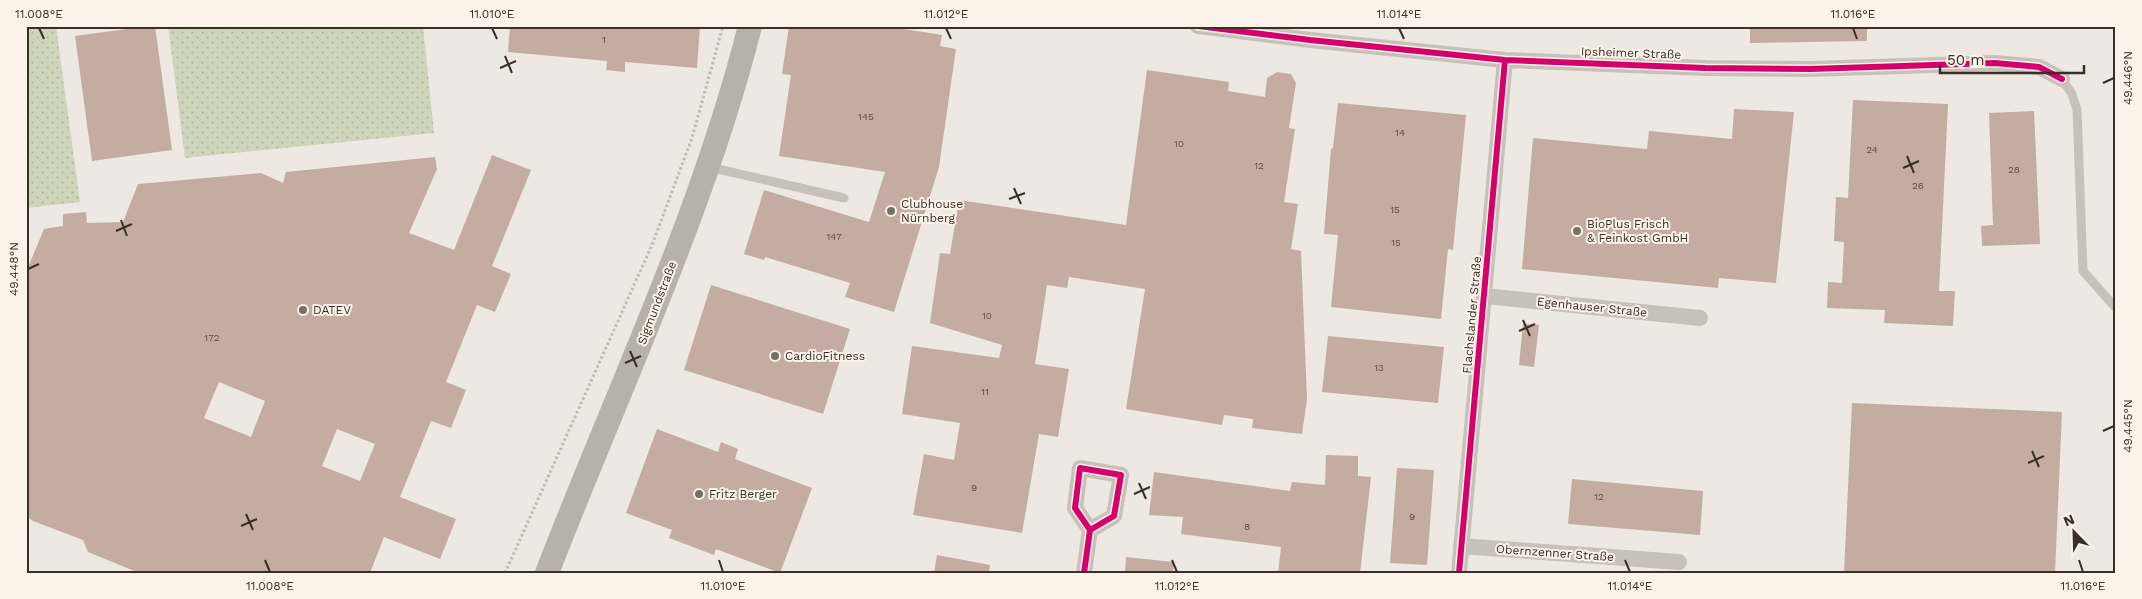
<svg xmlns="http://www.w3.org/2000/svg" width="2142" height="599" viewBox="0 0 2142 599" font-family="'Work Sans',sans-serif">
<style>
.grass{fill:url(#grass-dots)}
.building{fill:#c4aca2;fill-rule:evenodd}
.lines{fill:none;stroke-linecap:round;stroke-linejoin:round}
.path{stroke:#c1b9b2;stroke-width:3;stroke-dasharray:2.5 2.5;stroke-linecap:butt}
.service{stroke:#c8c1ba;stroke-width:9}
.minor{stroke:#c8c1ba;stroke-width:16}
.secondary{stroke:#b8b1aa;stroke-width:24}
.cycleway-casing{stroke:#fbf3e9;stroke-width:9}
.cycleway{stroke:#d6006c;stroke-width:6}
.ticks{fill:none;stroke:#3a2e28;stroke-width:2}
.poi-dot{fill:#796f69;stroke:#fbf3e9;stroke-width:2}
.labels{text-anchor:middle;stroke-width:4;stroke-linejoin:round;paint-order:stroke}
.number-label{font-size:10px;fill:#5c4e46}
.street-label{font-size:12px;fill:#3a2e28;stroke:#fbf3e9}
.poi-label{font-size:12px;fill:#3a2e28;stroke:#fbf3e9;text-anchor:start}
.neatline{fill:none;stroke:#3a2e28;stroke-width:2}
.ticks-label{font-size:12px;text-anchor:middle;fill:#3a2e28}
</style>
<defs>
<pattern id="grass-dots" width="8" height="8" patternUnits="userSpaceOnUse" patternTransform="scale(1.25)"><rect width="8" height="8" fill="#cfd5ba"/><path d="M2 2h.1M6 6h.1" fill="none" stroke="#b2b7a0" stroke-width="1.8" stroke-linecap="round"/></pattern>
</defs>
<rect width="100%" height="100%" fill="#eee8e2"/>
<path class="grass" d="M26,26h30l24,176 -54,6z
M168,26h255l11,107 -249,25z"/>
<path class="building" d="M149,26h6l17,124 -80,11 -17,-125z
M510,26h190l-3,42 -72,-6v10l-19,-2 1,-9 -99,-9z
M789,26h87l28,3 38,6 -2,11 16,3 -17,118 -45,145 -49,-15 5,-14 -85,-26 -1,3 -20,-6 20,-64 105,32 16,-50 -106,-16 12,-81 -9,-1z
M1750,26h117v15l-117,2z
M1147,70l82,12 -1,9 37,6 2,-19 10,-6 14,2 5,9 -7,45 6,1 -11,73 14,2 -7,45 10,2 6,148 -5,35 -50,-6 1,-9 -29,-4 -2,10 -96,-16 19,-120 -76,-12 -2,11 -20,-3 -12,79 34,5 -11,68 -19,-3 -17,99 -109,-18 11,-61 30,6 6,-37 -58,-9 10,-68 87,12 3,-13 -72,-22 10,-70 10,1 9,-54 167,25z
M1853,100l95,4 -9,187h16l-2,35 -69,-3 1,-13 -58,-2 1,-26 14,1 2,-41 -10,-1 2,-44 12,1z
M1338,103l128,12 -13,135 -5,-1 -7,70 -110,-12 7,-72 -14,-1 7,-85 2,-1z
M1734,109l60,3 -18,171 -57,-5 -1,10 -196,-19 11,-131 114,11 2,-18 83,8z
M2034,111l6,133 -58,2 -1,-20 12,-1 -4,-112z
M492,155l39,15 -39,96 19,8 -16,38 -18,-7 -31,77 20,8 -15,38 -20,-7 -31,76 56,22 -16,40 -56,-22 -14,36h-231l-51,-21 -5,-12 -50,-19 -7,-6v-243l18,-43 19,-3v-12l23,-2 1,11 36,-1 15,-38 123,-11 22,10 3,-11 149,-15 2,12 -28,64 45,17zM219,382l46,19 -14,36 -47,-19zM337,429l38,15 -15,37 -38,-15z
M711,285l139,44 -27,85 -139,-44z
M1523,324l16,1 -5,42 -15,-2z
M1328,336l116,11 -6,56 -116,-11z
M1852,403l210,9 -7,161h-211z
M657,429l61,23 3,-10 17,7 -3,10 77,29 -32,85 -64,-24 -2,6 -45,-17 3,-8 -46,-17z
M1326,455l32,1v20l13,1 -11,96h-82l3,-26 -100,-13 2,-17 -34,-2 5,-43 136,19 2,-9 33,3z
M1397,468l37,2 -7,95 -37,-2z
M1572,479l131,12 -3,44 -132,-11z
M937,555l53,10 -1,8h-55z
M1126,557l48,5 -1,11h-48z"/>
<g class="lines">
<path class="path" d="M505,573l147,-328 40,-107 31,-112"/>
<path class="service" d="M2062,79l10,15 5,16 6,161 33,37
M709,167l135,31"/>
<path class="minor" d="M1198,26l112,14 195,20 200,8 105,1 185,-6 44,4 23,12
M1485,296l215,22
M1461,546l218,16
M1084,573l6,-43 -15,-22 5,-40 41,7 -7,41 -24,14
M1459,573l46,-513"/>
<path class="secondary" d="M547,573c70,-182 155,-357 203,-547"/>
<defs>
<path id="cycleway" d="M1198,26l112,14 195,20 200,8 105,1 185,-6 44,4 23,12
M1084,573l6,-43 -15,-22 5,-40 41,7 -7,41 -24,14
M1459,573l46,-513"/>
</defs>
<use href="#cycleway" class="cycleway-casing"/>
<use href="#cycleway" class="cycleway"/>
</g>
<path class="ticks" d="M39,28l5,11M492,28l5,11M946,28l5,11M1399,28l5,11M1853,28l4,11M505,56l7,17M500,68l16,-7M2103,83l11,-5M1907,156l7,17M1903,168l16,-7M1014,188l7,16M1009,199l16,-6M121,220l6,16M116,231l16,-7M28,269l11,-5M1523,320l7,16M1519,331l16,-7M630,351l7,16M625,363l16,-7M2103,431l11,-5M2032,451l7,16M2028,463l16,-7M1139,483l7,16M1134,494l16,-7M246,514l7,16M241,526l16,-7M265,560l5,12M719,560l4,12M1172,560l5,12M1625,560l5,12M2079,560l4,12"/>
<g class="poi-dot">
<circle cx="891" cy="211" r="5"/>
<circle cx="1577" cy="231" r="5"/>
<circle cx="303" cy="310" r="5"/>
<circle cx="775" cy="356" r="5"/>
<circle cx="699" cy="494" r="5"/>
</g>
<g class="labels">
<g class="number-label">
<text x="604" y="43">1</text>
<text x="866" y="120">145</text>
<text x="1400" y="136">14</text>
<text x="1179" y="147">10</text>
<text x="1872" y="153">24</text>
<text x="1259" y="169">12</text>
<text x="2014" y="173">28</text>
<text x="1918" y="189">26</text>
<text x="1395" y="213">15</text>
<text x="834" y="240">147</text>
<text x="1396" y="246">15</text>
<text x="987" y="319">10</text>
<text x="212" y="341">172</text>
<text x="1379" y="371">13</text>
<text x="985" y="395">11</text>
<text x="974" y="491">9</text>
<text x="1599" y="500">12</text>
<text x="1412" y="520">9</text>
<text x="1247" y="530">8</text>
</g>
<g class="street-label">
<text transform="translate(1631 53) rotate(2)" y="4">Ipsheimer Straße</text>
<text transform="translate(657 303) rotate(-69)" y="4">Sigmundstraße</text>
<text transform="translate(1592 307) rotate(6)" y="4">Egenhauser Straße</text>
<text transform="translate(1472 315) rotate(-85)" y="4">Flachslander Straße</text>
<text transform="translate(1555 553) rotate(4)" y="4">Obernzenner Straße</text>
</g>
<g class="poi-label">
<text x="901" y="208">Clubhouse<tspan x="901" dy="14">Nürnberg</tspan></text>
<text x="1587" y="228">BioPlus Frisch<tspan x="1587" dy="14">&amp; Feinkost GmbH</tspan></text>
<text x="313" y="314">DATEV</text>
<text x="785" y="360">CardioFitness</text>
<text x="709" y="498">Fritz Berger</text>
</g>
</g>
<rect width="2142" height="599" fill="none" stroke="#fbf3e9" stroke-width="55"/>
<g transform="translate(2074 532) rotate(337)" stroke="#fbf3e9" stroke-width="4" paint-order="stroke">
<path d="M0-4L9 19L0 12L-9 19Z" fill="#3a2e28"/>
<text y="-8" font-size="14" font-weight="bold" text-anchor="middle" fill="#3a2e28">N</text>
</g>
<path d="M1940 65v8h144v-8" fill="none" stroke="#3a2e28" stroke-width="2.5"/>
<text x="1947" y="65" font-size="15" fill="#3a2e28" stroke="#fbf3e9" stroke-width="4" paint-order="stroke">50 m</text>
<rect x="28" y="28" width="2086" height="544" class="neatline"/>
<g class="ticks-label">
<text x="39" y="18">11.008°E</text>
<text x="492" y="18">11.010°E</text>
<text x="946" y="18">11.012°E</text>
<text x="1399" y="18">11.014°E</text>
<text x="1853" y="18">11.016°E</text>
<text transform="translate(2128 78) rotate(-90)" y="4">49.446°N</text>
<text transform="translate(14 269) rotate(-90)" y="4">49.448°N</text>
<text transform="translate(2128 426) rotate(-90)" y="4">49.445°N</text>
<text x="270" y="590">11.008°E</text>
<text x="723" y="590">11.010°E</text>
<text x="1177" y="590">11.012°E</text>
<text x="1630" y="590">11.014°E</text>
<text x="2083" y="590">11.016°E</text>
</g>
</svg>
